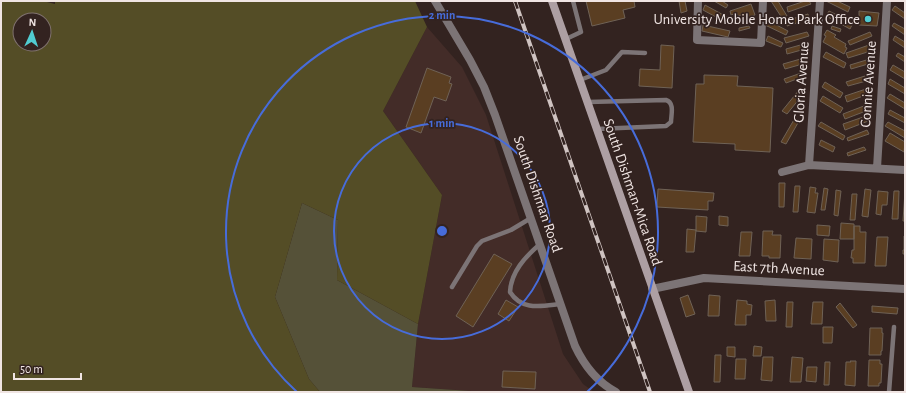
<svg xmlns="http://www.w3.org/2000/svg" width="906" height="393" viewBox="0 0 906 393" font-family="'Alegreya Sans',sans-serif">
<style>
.built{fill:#432c28}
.green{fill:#555138}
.forest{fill:#544d26;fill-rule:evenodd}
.building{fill:#5a3e22;stroke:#6f6256}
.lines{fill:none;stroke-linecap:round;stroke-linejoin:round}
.service{stroke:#7c7476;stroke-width:4.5}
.minor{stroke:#7c7476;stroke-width:8}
.secondary{stroke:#ad9fa3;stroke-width:8}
.rail-casing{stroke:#cfc3c1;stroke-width:4}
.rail{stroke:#332320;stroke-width:2.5;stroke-dasharray:8;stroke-linecap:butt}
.ring{fill:none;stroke:#476cda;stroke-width:2}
.poi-dot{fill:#51ccd1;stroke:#332320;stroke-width:1.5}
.labels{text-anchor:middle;stroke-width:3.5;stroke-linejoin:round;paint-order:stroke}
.poi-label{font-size:15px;fill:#f0e5e3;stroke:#332320;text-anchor:end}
.street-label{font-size:15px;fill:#f0e5e3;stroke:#332320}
.centre{fill:#476cda;stroke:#332320;stroke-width:2}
.ring-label{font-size:12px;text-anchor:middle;font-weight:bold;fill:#476cda;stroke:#332320;stroke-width:3.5;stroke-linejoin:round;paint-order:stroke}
</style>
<rect width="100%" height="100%" fill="#332320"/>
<path class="built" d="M427,27l35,40 24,48 77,239 20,30 11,8h-109l-73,-5 6,-63 24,-129 -59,-84z"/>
<path class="green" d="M302,203l36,17 -1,60 81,44 -6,63 73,5h-165l-11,-13 -34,-82z"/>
<path class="forest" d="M1,1h42l12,3v-3h360l12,26 -44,84 59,84 -24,129 -81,-44 1,-60 -36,-17 -27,94 34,82 11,13h-319zM20,20h24v24h-24z"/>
<path class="building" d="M586,1h48l1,6 -12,3 2,8 -33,8z
M679,1h6l2,10 -6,2z
M714,1h8l6,4 -2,3z
M771,1h7l9,15 -5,2z
M805,1h4l2,3 -23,8 -1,-5z
M826,1h11l13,6 -2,5z
M751,4l4,11 -12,4 -2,-4 -3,1 -1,-3 -6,2 -1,-4z
M705,5l24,13 -2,5 -24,-13z
M895,6l10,7v6l-13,-9z
M829,11l24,12 -3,6 -24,-13z
M859,11l20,2 -2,13 -18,-1z
M808,14l1,5 -22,7 -1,-5z
M767,20l21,11 -2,4 -21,-10z
M894,23l11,6v6l-13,-9z
M703,25l27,6 -2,6 -26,-6z
M749,26l1,2 -11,3v-3z
M832,26l9,3 -1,3 -9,-3z
M827,30l9,5 -2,2 12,7 -1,3 2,1 -3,6 -21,-12 3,-6 -2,-1z
M807,32l2,4 -23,7 -2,-5z
M870,32l2,4 -22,9 -2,-4z
M768,36l15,7 -2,4 -15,-6z
M895,36l10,6v6l-12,-8z
M804,44l1,5 -18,5 -1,-5z
M872,44l2,6 -26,8 -2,-5z
M661,45l13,1 -2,42 -33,-2 1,-17 20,1z
M826,52l20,11 -2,5 -21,-11z
M898,53l7,4v5l-9,-6z
M804,58l2,5 -21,6 -2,-5z
M873,58l2,4 -24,7 -1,-4z
M893,65l12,7v7l-15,-9z
M427,68l24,9 -2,6 3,1 -6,17 -12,-4 -13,36 -15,-6z
M804,72l1,4 -19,7 -2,-4z
M704,75l34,1 -1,10 36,2 -3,64 -35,-2v-6l-42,-2 3,-58h8z
M868,75l2,5 -22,6 -2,-4z
M890,79l15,9v6l-17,-10z
M825,82l18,11 -3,5 -18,-11z
M869,88l2,5 -24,9 -2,-6z
M799,90l5,3 -17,21 -5,-3z
M890,94l15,9v6l-18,-11z
M823,96l20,12 -3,5 -20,-12z
M869,104l2,5 -26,10 -2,-5z
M890,110l15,8v5l-17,-9z
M869,115l2,5 -26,10 -2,-6z
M795,118l4,3 -13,23 -5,-2z
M821,122l24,14 -2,4 -25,-14z
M888,122l17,9v7l-20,-12z
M867,130l2,4 -21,7 -1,-3z
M890,133l15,9 -1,10 -19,-11z
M821,140l14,7 -2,5 -14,-7z
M864,147l2,3 -18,6 -1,-3z
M779,183h6l-1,24h-5z
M795,186h5l-2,26h-5z
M810,187l6,1 -1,5h3l-3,20 -8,-1z
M824,188l4,1 -3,21h-4z
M658,189l56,4 -1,8h-5v9l-51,-3z
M865,189l6,1 -3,27 -6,-1z
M836,190l5,1 -3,25 -4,-1z
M878,191l10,1 -1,13h-5l-1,10 -5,-1z
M894,191h5l-1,28h-6z
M905,191v30h-2z
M852,194h5l-2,26h-5z
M696,216l11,1 -1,15 -10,-1z
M719,216l9,1v9l-9,-1z
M841,223l13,1v15h-14z
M817,225l13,1 -1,10 -12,-1z
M854,226h6v6h6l-1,31h-12v-5h-2l1,-8h2z
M687,229l9,1 -2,22h-8z
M763,231h10l-1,4h9l-1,23h-11v-2h-7z
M741,232h11l-2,24h-11z
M904,236h1v18h-2v-4h1z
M877,237h11l-2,29h-11z
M796,238l16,1 -1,20 -17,-1z
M824,239l15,1 -1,22 -15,-2z
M494,254l18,10 -39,63 -17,-11z
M688,295l7,19 -9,3 -6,-19z
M709,295l11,1 -1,20h-11z
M506,300l12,7 -9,14 -11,-7z
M737,300l10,1v3l5,1 -1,10h-5v10h-11z
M775,300l1,21h-10l-1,-20z
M787,302h6l-1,25h-6z
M813,302h10l-1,22h-11z
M840,303l17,22 -4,3 -17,-21z
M872,306l26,2 -1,6 -25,-2z
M823,327h10l-1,16h-9z
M870,328h12v5h1l-1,18h-1v4h-12z
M754,346l8,1 -1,9h-8z
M727,347h8v10l-8,-1z
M715,355h6l-1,27h-6z
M763,357h10l-1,24 -11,-1z
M792,357l11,1 -2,24h-11z
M736,359h10l-1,20h-10z
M869,360h11v4h2l-1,19h-2v3h-11z
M850,361h6l-1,25 -10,-1 1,-23h5z
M825,362h5l-1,23h-5z
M807,367h10l-1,15 -10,-1z
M503,371l33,1 -1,17 -33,-2z"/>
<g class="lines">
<path class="service" d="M566,39l15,-7 -8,-31
M580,80l26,-10 16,-18 23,1
M588,102l78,-2c9,3 5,15 5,22l-5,4 -69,3
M540,244c-15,13 -29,28 -30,48 12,19 31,14 51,12
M452,287l25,-41 5,-5 29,-11 20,-12
M889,392l5,-65"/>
<path class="minor" d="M435,1l35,59 14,27 11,28 80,231c9,19 22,36 41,46
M698,1l-1,39 64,3 2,-42
M809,165l11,-164
M877,168l10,-167
M782,172l27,-7 96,5
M652,289l52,-11 201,11"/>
<path class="secondary" d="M552,1l137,391"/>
<defs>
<path id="rail" d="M515,1l135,391"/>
</defs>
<use href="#rail" class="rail-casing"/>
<use href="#rail" class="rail"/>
</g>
<g class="ring">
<circle cx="442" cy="231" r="108"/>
<path d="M297 392A216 216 0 1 1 587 392"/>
</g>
<circle class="poi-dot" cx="868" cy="19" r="4"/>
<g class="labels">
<g class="poi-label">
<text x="860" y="24">University Mobile Home Park Office</text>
</g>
<g class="street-label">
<text transform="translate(801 82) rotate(-86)" y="5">Gloria Avenue</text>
<text transform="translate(868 84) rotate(-86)" y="5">Connie Avenue</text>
<text transform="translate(633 192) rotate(71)" y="5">South Dishman-Mica Road</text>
<text transform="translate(538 194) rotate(71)" y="5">South Dishman Road</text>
<text transform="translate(779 268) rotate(3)" y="5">East 7th Avenue</text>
</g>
</g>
<circle cx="442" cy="231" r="6" class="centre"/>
<g class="ring-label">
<text x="442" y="19">2 min</text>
<text x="442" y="127">1 min</text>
</g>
<rect width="906" height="393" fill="none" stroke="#f0e5e3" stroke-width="4"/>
<g transform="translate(32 32) rotate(3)"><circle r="19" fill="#332320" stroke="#7f716e"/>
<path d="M0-3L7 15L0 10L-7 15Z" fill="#51ccd1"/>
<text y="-6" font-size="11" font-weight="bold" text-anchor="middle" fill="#f0e5e3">N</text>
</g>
<path d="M14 373v6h67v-6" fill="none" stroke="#f0e5e3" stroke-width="2"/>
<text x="20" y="373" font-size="12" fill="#f0e5e3" stroke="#332320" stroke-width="3" paint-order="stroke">50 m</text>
</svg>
